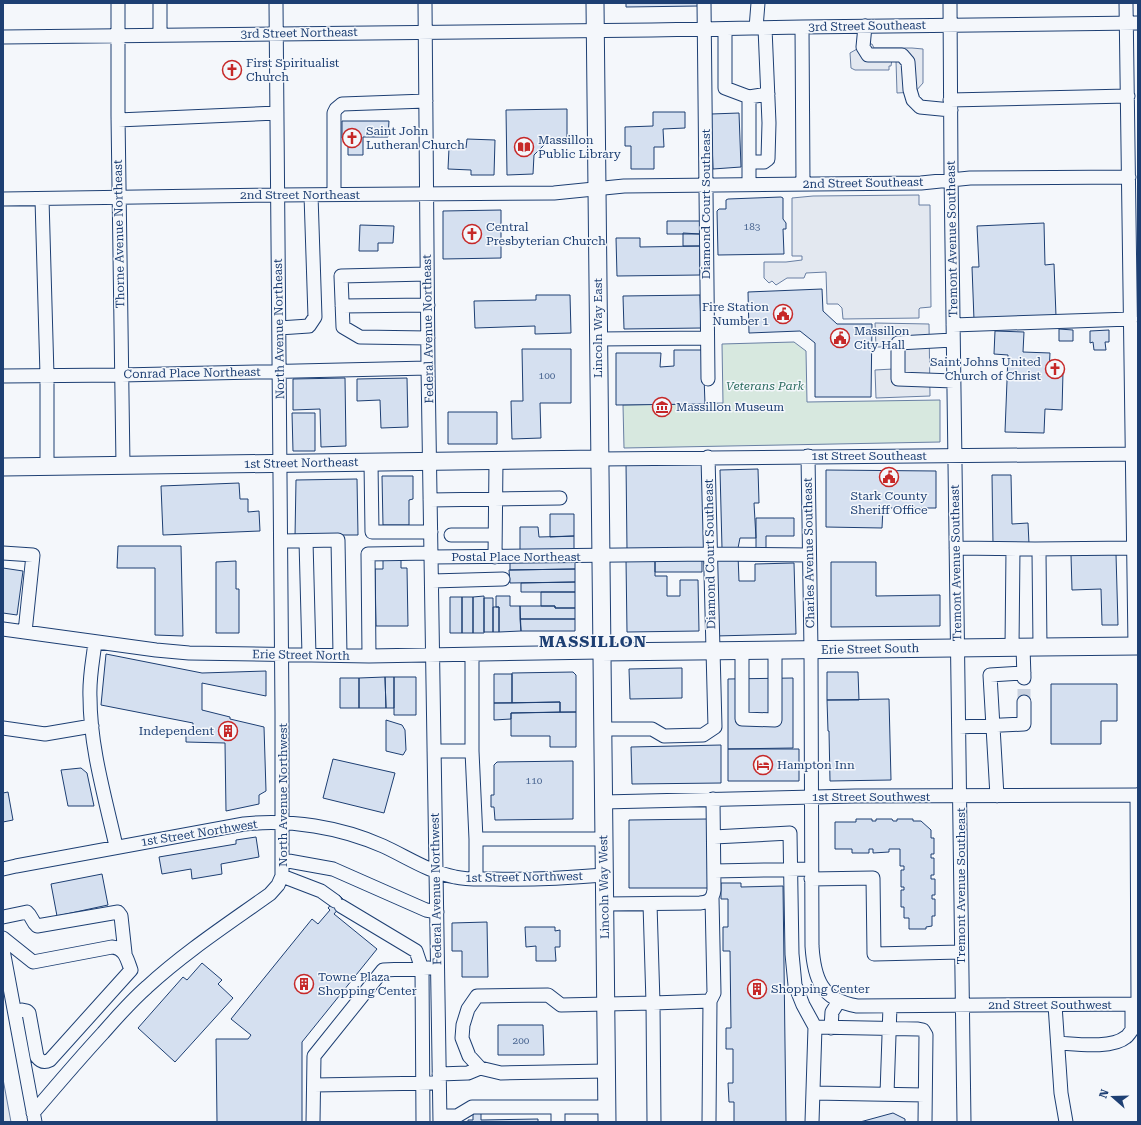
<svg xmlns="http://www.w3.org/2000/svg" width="1141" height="1125" viewBox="0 0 1141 1125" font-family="'Roboto Serif',serif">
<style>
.green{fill:#d7e8df;stroke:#687fa3}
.parking{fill:#e3e8f0;stroke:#687fa3}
.building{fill:#d5e0f0;stroke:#1d3f73}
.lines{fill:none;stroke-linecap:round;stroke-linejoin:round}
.minor-tunnel{stroke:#c9d2e0;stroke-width:13;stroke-dasharray:13 6;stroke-linecap:butt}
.minor-casing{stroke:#1d3f73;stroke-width:15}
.major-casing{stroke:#1d3f73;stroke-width:19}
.minor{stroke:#f4f7fb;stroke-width:13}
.major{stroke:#f4f7fb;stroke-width:17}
.labels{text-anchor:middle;stroke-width:3;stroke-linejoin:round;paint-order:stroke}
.number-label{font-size:10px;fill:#4b6792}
.street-label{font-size:12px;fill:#1d3f73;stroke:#f4f7fb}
.poi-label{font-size:12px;fill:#1d3f73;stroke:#f4f7fb;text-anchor:start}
.park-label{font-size:12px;font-style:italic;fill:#2c6c60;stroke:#f4f7fb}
.district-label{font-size:16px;font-weight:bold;letter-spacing:1px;fill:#1d3f73;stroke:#f4f7fb}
</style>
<rect width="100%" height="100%" fill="#f4f7fb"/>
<path class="green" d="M794,342l12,9 1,51 133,-2v42l-316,6 -1,-43 100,-2 -1,-59z"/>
<path class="parking" d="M858,44h14l2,4h38l11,1v34l-8,9 -18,1 -1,-32 -4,-2 -1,7h-2v4h-34l-4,-2 -1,-15 7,-4z
M919,195v10h11l1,102 -11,1 -1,1v9l-76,1 -1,-11 -4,-4h-11l-1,-32 -20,1 -2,5h-17l-11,7 -4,-4 -3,2 -5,-5v-16h22l16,-2v-4h-10v-58l21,-2z
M875,323l54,1 1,72 -54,2 -1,-28 18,-1v-22h-17z
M3,1079l8,43h-8z"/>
<path class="building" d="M626,3h73v3l-73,1z
M567,109v31h-18l-15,15 -1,19 -26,1 -1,-65z
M653,112h32v16l-22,1 1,18h-10v22h-23v-23h-6v-19l28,-1z
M739,113l2,54 -28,2 -2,-55z
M342,121h47l-1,16h-25v18h-15v-17h-6z
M467,139l28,1 -1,35h-23v-5l-23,-1 1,-21h17z
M781,197l2,1v21l3,4v6h-3l1,25 -66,1 -1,-44 2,-2h7v-9l2,-1z
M501,210v48l-58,1v-48z
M667,221h33v13h-33z
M1044,223l1,42 9,-1 2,52 -82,4 -2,-53h7l-2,-41z
M360,225l34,1 -1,17h-15v8h-19z
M683,233l17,1v12h-17z
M616,238h24v9l60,-1v29l-83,1z
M822,289l1,22 14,13h35l-1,73h-56v-54l-15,-12 -51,2 -1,-41z
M536,295h34l1,38 -36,1v-8l-60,2 -1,-27 62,-1z
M700,295l1,33 -77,1 -1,-33z
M1059,329l14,1v11h-14z
M1109,330v12h-4l1,8h-12l-1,-8 -3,1v-12z
M995,331l29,1 -1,20 27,1 -1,19h14l-1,38 -17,-1 -1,24 -39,-1 3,-77 -14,-1z
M522,349h49v54h-31l1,35 -29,1 -1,-38h12z
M674,350h29l2,54 -89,1v-52h45l-1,14 14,-1z
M345,378l1,68 -25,1 -1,-38 -27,1v-31z
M407,378l1,49 -27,1 -1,-28 -23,1v-22z
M448,412h49v32h-49z
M292,413h23v38h-22z
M626,463h80l1,86 -80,1z
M758,469l1,34h-5l2,35h-16l-2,10h-16l-2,-78z
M826,470l110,1v37h-53l-1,20 -56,-1z
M992,475h19l1,49 16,-1 1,21 -36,1z
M382,476h31v23l-4,1v25h-26z
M357,479l1,56h-37l-26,2 1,-57z
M239,483l1,16h8v13l11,-1 1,20 -97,4 -2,-49z
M550,514h24v22l-24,1z
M756,518h38v18h-28v13h-10z
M520,527h18l1,10 35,-1v15l-54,1z
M118,546h63l2,90 -28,-1v-67h-38z
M1116,554l2,71h-16l-1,-36 -29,1 -1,-35z
M738,555l1,26h16v-17l39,-1 2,71 -81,2 -2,-80z
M575,558v11l-65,1v-11z
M383,559h18v9h6l1,58h-32l-1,-57h8z
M655,559v17h12v20h13v-16h18l1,51 -72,1 -1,-72z
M655,560h47v12h-47z
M236,561v28h3v44h-23v-71z
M831,562h45v34l64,-1v31l-109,1z
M3,568l20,3 -6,44 -14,-2z
M575,569v13l-65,1 -1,-13z
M575,582v10h-54v-9z
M541,592h34v16h-20v-2h-14z
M484,596v37h-11v-36z
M496,596h14v10h10l1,25 -22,1v-25h-3z
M450,597h12v36h-12z
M462,597h11v36h-11z
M484,598h9v34h-9z
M520,606h35v2h20v11h-55z
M493,607h6v25h-6z
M520,619h55v12h-54z
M106,654l96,19 64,-2v25l-64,-13v27l28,7v2l34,8 2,64 -7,4v9l-33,7 -1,-68 -39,-1v-8h7v-11l-92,-18z
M682,668v30l-52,1 -1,-30z
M573,672l3,3v37h-16v-10l-48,1v-30z
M827,672h31l1,28h-32z
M494,674h18v29h-18z
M385,677l1,31h-27v-30z
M385,677h9v31h-8z
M394,677h22v38h-22z
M340,678h19v30h-19z
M793,678v70l-65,1v-70z
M1051,684h66v37h-16v23h-50z
M889,699l2,81 -61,1 -1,-50h-1l-1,-31z
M560,702v10l-49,1v6l-17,1v-17z
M576,712v35h-26v-11h-39v-23z
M386,720l16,5 3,5 1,20 -3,5 -17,-4z
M721,745v38l-89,1 -1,-37z
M728,749h71v32h-71z
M333,759l62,14 -11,40 -61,-15z
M573,761v58l-78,1 -1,-13h-3v-12h3v-30l3,-3z
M81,768l6,5 7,33h-26l-7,-36z
M8,792l5,28 -10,2v-29z
M707,819l1,69h-79v-68z
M856,819h16v2h4v-2h16l1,2h4v-2h16v2h8l10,9v8h3v16h-3v4h3v17h-3v4h4v16h-3v4h3v17h-3v10l-6,1v2h-17v-11h-5v-11h-3v-17h3v-3h-3v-17h3v-4h-4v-17h-11v3l-16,1v-4h-4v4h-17v-4h-17v-27h21z
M256,837l3,20 -38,7 1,10 -30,5 -1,-10 -29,5 -3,-17 77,-13v-4z
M102,874l6,31 -51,11 -6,-32z
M721,883h20v4l42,-1 3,236h-52v-20h-5l-1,-19h5v-34h-7v-21h5l-1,-77h-7v-24h5v-28h-7z
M339,895l6,6 -11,13 43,35 -75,93v80h-85l-1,-83h32l3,-4 -20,-16 81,-100 6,5 12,-14 -2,-2z
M487,922l1,55h-26v-26h-10v-28z
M525,927h30v4l5,-1v17h-5l1,14h-20v-15l-10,1z
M202,963l20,17 -4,4 15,14 -58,64 -37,-34 45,-51 4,3z
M498,1025h45l1,30h-46z
M473,1112h8v8l57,-1v3h-70v-2h5z
M893,1113l12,6v3h-45z"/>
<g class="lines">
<path class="minor-tunnel" d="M1024,702v-24"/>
<defs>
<path id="minor" d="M118,3v113l5,349
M160,3v32
M425,3l3,365 12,754
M704,3l4,376
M950,3l1,169 13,950
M1126,3l9,643
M865,26l-2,21 5,8h34l6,7 2,28 3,10 7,7 31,3
M802,27l1,156
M756,28l2,-25
M725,29v59l24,9 19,-3
M3,37l649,-7 150,-3 336,-4
M749,97v87
M950,100l178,-4
M118,120l159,-7
M749,162h15l4,-3 1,-36 -4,-95
M334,195v-82l2,-4 6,-5 84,-3
M3,199l275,-4 276,-2 70,-7 297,-3 49,-5 159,-1
M42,199l5,176v91
M427,274l-86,2 2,51 17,10 68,1
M342,306l86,-1
M953,325l178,-6
M279,328l30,-2 6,-9 -4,-122
M598,339l109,-1
M953,340l-55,3v36l56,2
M3,376l118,-1 307,-7
M808,456l3,194 1,296c2,32 9,54 45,60l281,-2
M599,459l539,-5
M371,463l1,69h59
M430,500l130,-2
M451,535h44
M281,541l57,-1 2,115
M306,541l3,114
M956,548l79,1 4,4 1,94
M1035,549l98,-1
M3,553l30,2 -8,77
M431,557l279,-3 99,1
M495,557l1,-96
M432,581l71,-2
M3,629l153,21 33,3 180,3 232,-4
M95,642c-2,18 -6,36 -5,55 0,50 15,100 26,149
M1012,647l1,-98
M1023,647l1,31
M742,651v68l33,1v-70
M472,655v96l4,88h128
M369,656l-1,-102 63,-1
M959,727l65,-3v-22
M3,728l42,6 47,-8
M602,729h50l12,7 39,-1 12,-8 -7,-270
M434,751h38
M1137,795l1,209
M997,796l-7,-121 34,-2
M603,802l252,-6 283,-1
M714,837l76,-4 2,121 3,31 8,20 12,22
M476,839v39
M283,860l50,9 93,41 11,2
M3,869l13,-3 228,-42c46,-5 96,3 139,22 24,11 46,26 72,31 13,3 27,2 40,2 36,1 73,-1 109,-4
M714,871l97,-2
M282,876l39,15 14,10
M811,879l62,-1 1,76 87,-2
M604,904l96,-1c9,-1 13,-4 14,-13l-1,-91
M650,904l3,99 57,-2 4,-8 -2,-95
M341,906l75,45 6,18 1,153
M3,917l24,-5c5,4 5,10 10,14l81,-14 3,4 4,37
M3,938l30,24 79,-15c13,1 15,12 19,23l-81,90c-6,3 -9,2 -13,-3l-8,-44 -2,-2 -5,-1 -7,2
M3,950l32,172
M1055,1005l6,88 5,29
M831,1028l1,-16 7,-11
M1058,1043c18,1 54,6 68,-6 2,-1 4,-5 6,-7v-26
M606,1071l-105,2 -21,-5 -11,-12 -7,-18 1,-13 5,-16 9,-13 71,-1 13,10 92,-2 1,119
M439,1074l29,-1 12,-5
M314,1085l118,-2
M813,1093l112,2
M887,1094l3,-88
M558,1107v15
M33,1113c23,-27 46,-54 70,-80 14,-16 28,-32 44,-46 38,-35 81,-63 123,-93l8,-9 4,-9v-163l-6,-710
M440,1116h17l15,-9h135
M313,1122l1,-66 69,-86 46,-2
M709,1122l1,-121
M812,1122l3,-95 103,2 5,1 3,5 -1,87"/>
<path id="major" d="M595,3l12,1119
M3,467l596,-8
M601,652l537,-6"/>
</defs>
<use href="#minor" class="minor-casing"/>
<use href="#major" class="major-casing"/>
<use href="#minor" class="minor"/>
<use href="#major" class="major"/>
</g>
<defs>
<symbol id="church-ring" viewBox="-11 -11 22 22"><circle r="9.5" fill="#f4f7fb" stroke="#c62828" stroke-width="1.5"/><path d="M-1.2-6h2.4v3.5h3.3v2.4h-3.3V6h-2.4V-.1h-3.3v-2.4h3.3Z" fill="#c62828"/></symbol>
<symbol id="library-ring" viewBox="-11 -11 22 22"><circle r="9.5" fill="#f4f7fb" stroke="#c62828" stroke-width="1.5"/><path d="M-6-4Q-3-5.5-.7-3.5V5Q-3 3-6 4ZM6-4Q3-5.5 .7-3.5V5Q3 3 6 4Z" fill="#c62828"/></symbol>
<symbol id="civic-ring" viewBox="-11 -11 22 22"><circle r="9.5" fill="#f4f7fb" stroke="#c62828" stroke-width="1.5"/><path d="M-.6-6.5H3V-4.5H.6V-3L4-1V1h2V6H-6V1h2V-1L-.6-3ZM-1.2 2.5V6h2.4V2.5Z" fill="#c62828"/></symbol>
<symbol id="museum-ring" viewBox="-11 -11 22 22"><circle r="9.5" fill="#f4f7fb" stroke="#c62828" stroke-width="1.5"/><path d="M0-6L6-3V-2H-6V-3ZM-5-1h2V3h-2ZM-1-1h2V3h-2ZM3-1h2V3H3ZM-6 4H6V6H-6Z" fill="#c62828"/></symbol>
<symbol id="building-ring" viewBox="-11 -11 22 22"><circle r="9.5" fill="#f4f7fb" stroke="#c62828" stroke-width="1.5"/><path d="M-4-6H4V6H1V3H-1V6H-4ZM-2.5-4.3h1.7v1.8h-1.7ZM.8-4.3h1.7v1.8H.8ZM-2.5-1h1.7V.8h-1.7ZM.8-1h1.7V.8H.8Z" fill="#c62828"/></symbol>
<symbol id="hotel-ring" viewBox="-11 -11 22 22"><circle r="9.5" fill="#f4f7fb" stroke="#c62828" stroke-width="1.5"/><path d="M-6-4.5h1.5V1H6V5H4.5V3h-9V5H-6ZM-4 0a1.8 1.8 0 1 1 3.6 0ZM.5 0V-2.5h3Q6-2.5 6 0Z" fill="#c62828"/></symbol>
</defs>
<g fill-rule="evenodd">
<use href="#church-ring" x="221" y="59" width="22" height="22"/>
<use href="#church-ring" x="341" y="127" width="22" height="22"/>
<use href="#library-ring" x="513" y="136" width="22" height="22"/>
<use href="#church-ring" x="461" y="223" width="22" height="22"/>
<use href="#civic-ring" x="772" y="303" width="22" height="22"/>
<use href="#civic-ring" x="829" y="327" width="22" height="22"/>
<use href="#church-ring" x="1044" y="358" width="22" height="22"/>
<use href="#museum-ring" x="651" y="396" width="22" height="22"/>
<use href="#civic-ring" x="878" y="466" width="22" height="22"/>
<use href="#building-ring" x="217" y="720" width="22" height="22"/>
<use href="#hotel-ring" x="752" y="754" width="22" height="22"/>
<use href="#building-ring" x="293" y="973" width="22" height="22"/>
<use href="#building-ring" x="746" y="978" width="22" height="22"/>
</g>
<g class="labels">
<g class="number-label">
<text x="752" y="230">183</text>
<text x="547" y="379">100</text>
<text x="534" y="784">110</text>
<text x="521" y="1044">200</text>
</g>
<g class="street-label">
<text transform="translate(867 26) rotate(-1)" y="4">3rd Street Southeast</text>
<text transform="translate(299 33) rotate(-1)" y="4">3rd Street Northeast</text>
<text transform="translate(863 183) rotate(-1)" y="4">2nd Street Southeast</text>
<text x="300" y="199">2nd Street Northeast</text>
<text transform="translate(706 204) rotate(-90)" y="4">Diamond Court Southeast</text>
<text transform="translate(119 234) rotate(-91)" y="4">Thorne Avenue Northeast</text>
<text transform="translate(952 239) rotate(-91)" y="4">Tremont Avenue Southeast</text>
<text transform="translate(598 328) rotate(-90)" y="4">Lincoln Way East</text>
<text transform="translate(279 329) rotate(-91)" y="4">North Avenue Northeast</text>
<text transform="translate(428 329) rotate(-91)" y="4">Federal Avenue Northeast</text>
<text transform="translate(192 373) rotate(-1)" y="4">Conrad Place Northeast</text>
<text x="869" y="460">1st Street Southeast</text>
<text transform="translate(301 463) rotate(-1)" y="4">1st Street Northeast</text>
<text transform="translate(809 553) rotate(-91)" y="4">Charles Avenue Southeast</text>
<text transform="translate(710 554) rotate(-91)" y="4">Diamond Court Southeast</text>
<text x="516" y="561">Postal Place Northeast</text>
<text transform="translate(956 563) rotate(-91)" y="4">Tremont Avenue Southeast</text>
<text transform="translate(870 649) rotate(-1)" y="4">Erie Street South</text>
<text transform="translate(301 655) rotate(1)" y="4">Erie Street North</text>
<text transform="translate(283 795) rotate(-90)" y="4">North Avenue Northwest</text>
<text x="871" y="801">1st Street Southwest</text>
<text transform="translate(199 833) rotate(-9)" y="4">1st Street Northwest</text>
<text transform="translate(524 877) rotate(-1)" y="4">1st Street Northwest</text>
<text transform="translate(961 886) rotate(-90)" y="4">Tremont Avenue Southeast</text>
<text transform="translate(604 887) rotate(-91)" y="4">Lincoln Way West</text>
<text transform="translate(436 889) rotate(-91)" y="4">Federal Avenue Northwest</text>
<text x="1050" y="1009">2nd Street Southwest</text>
</g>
<g class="poi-label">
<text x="246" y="67">First Spiritualist<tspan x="246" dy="14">Church</tspan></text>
<text x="366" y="135">Saint John<tspan x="366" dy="14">Lutheran Church</tspan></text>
<text x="538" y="144">Massillon<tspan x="538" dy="14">Public Library</tspan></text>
<text x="486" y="231">Central<tspan x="486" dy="14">Presbyterian Church</tspan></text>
<text x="769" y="311" text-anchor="end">Fire Station<tspan x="769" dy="14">Number 1</tspan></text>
<text x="854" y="335">Massillon<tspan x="854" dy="14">City Hall</tspan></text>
<text x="1041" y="366" text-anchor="end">Saint Johns United<tspan x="1041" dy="14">Church of Christ</tspan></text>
<text x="676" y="411">Massillon Museum</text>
<text x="889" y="500" text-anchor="middle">Stark County<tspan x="889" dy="14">Sheriff Office</tspan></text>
<text x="214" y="735" text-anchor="end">Independent</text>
<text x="777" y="769">Hampton Inn</text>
<text x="318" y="981">Towne Plaza<tspan x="318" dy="14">Shopping Center</tspan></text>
<text x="771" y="993">Shopping Center</text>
</g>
<g class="park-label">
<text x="765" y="390">Veterans Park</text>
</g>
<g class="district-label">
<text x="593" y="647">MASSILLON</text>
</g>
</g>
<rect width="1141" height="1125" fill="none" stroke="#1d3f73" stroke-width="8"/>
<g transform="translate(1113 1097) rotate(290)" stroke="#f4f7fb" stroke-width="3" paint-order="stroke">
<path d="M0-3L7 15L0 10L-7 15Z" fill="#1d3f73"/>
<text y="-6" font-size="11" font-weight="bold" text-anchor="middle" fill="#1d3f73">N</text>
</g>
</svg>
